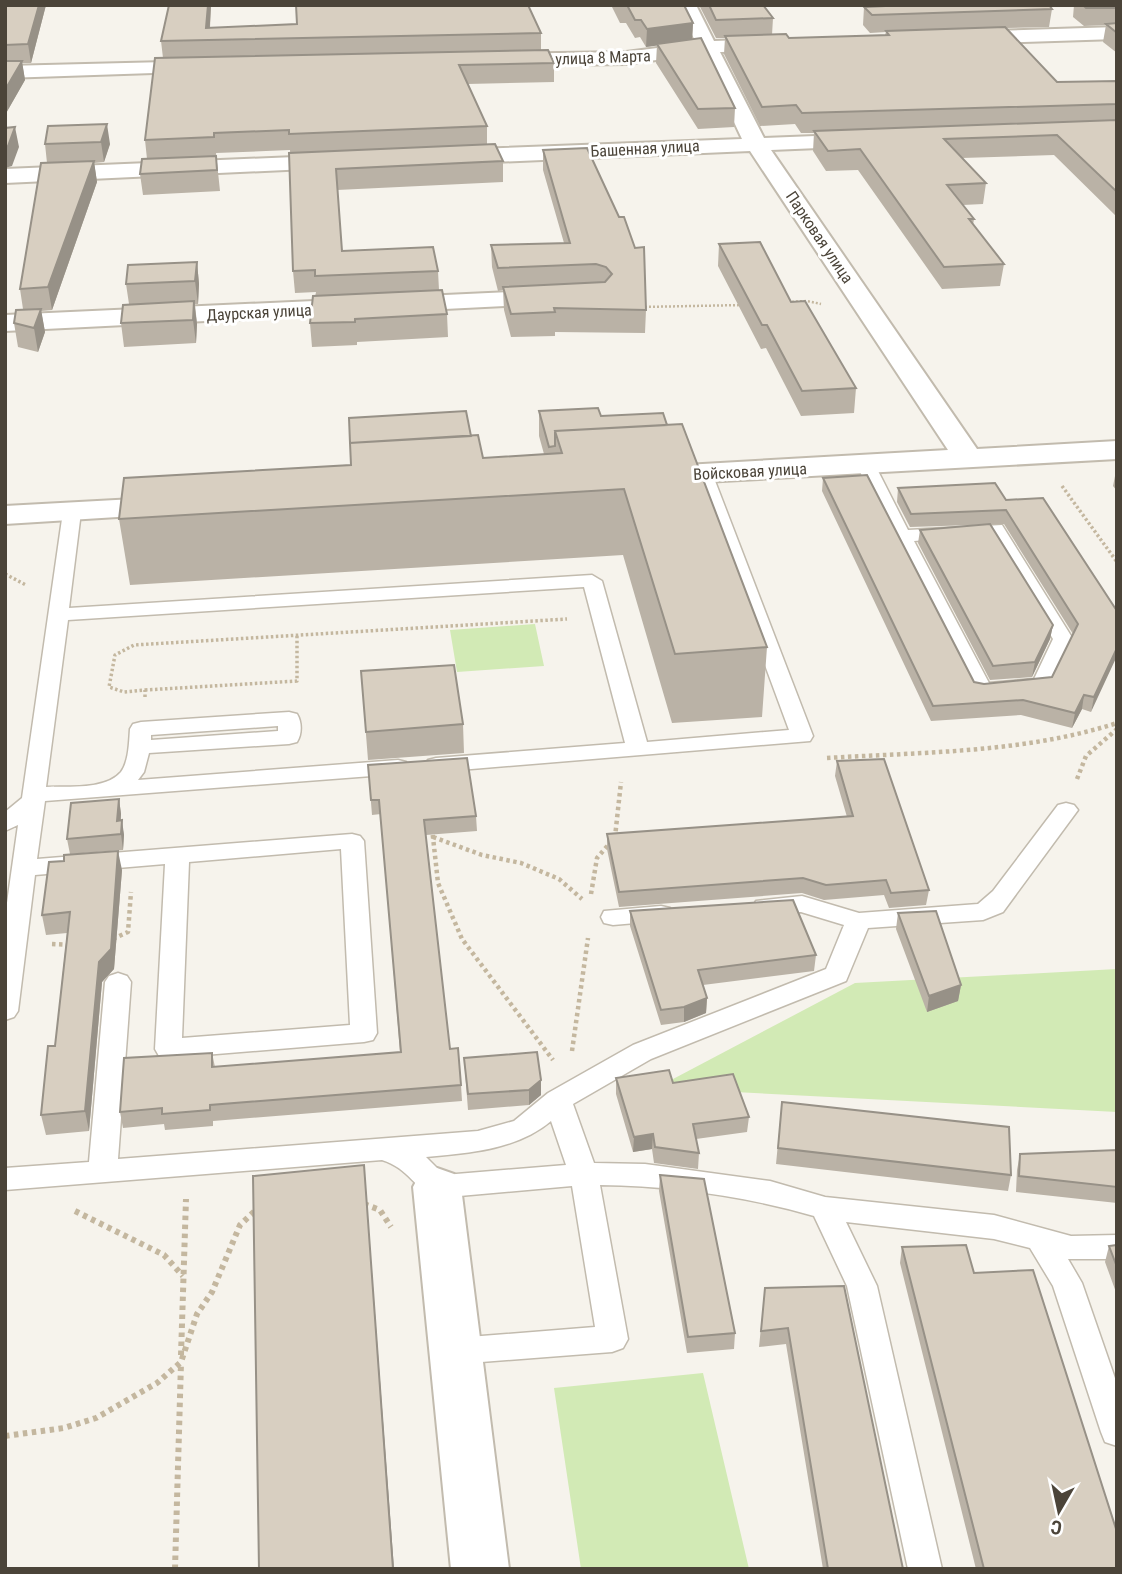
<svg xmlns="http://www.w3.org/2000/svg" width="1122" height="1574" viewBox="0 0 1122 1574" font-family="'Roboto Condensed',sans-serif">
<style>
.green{fill:#d2eab5}
.lines{fill:none;stroke-linecap:round;stroke-linejoin:round}
.service-casing{stroke:#c2bbae;stroke-width:3}
.minor-casing{stroke:#c2bbae;stroke-width:4}
.path-far3{stroke:#c4b79f;stroke-width:2.5;stroke-dasharray:2 2;stroke-linecap:butt}
.path-far2{stroke:#c4b79f;stroke-width:3.5;stroke-dasharray:2.5 2.5;stroke-linecap:butt}
.path-far1{stroke:#c4b79f;stroke-width:4.5;stroke-dasharray:3.5 3.5;stroke-linecap:butt}
.path{stroke:#c4b79f;stroke-width:6;stroke-dasharray:4.5 4.5;stroke-linecap:butt}
.service{fill:#fff;fill-rule:evenodd}
.minor{fill:#fff;fill-rule:evenodd}
.wall{fill:#bab2a6}
.shaded-wall{fill:#979187}
.building{fill:#d8cfc1;stroke:#979187;stroke-width:2}
.labels{text-anchor:middle;stroke-width:6;stroke-linejoin:round;paint-order:stroke}
.far-street-label{font-size:16px;fill:#4b4439;stroke:#fff}
</style>
<rect width="100%" height="100%" fill="#f6f3ec"/>
<path class="green" d="M535,624l9,42 -87,6 -7,-42z
M1117,969v143l-461,-24 199,-105z
M703,1373l46,196h-168l-27,-181z"/>
<g class="lines">
<defs>
<path id="service" d="M866,460l9,5 33,65 94,-5 71,114 -24,50 -67,7 -8,-1 -110,-215 -7,-15zM989,535l64,104 -19,40 -45,4 -75,-142z
M703,468l9,5 101,263 -3,5 -374,31 -8,-2 -3,-5 3,-5 8,-2 189,-15 -41,-156 -516,33 -22,167c22,-1 60,3 75,-15 8,-11 8,-30 9,-43l3,-5 8,-2 148,-10 8,2c5,8 5,20 0,28l-8,2 -140,9 -5,19 -6,8 260,-20 8,2 3,5 -3,5 -8,2 -353,27 -8,58 315,-25 8,2 4,5 13,192 -4,7 -9,2 -196,16 -9,-2 -4,-7 10,-185 -130,11 -17,136 -4,6 -9,3v-103l13,-92 -13,6v-19l17,-14 41,-286 2,-4 7,-2 9,6 -12,96 523,-33 10,6 45,161 142,-12 -95,-257zM278,726v5l-127,9v-5zM341,849l9,176 -168,13 7,-176z
M1066,803l8,2 4,5 -75,102 -20,8 -115,8 -22,53 -195,78 -78,45 21,59 51,1 125,17 55,16 169,18 77,21 46,-1v24h-49l14,24 35,101v62l-12,-4 -4,-10 -48,-146 -23,-38 -36,-9 -148,-17 31,64 65,283h-34l-61,-283 -33,-70c-69,-20 -142,-30 -214,-31l28,154 -5,9 -11,4 -156,12 -11,-4 -5,-9 5,-9 11,-4 139,-11 -23,-141 -135,12c-21,-7 -28,-30 -55,-38l-377,30v-22l84,-6 16,-180 4,-6 9,-3 9,3 4,6 -13,177 360,-28 36,-10 34,-28 85,-48 193,-76 18,-44 -43,-13 -36,3 -9,-2 -3,-6 3,-6 46,-5 57,17 119,-9 15,-13 65,-86zM551,1121l15,44 -122,10 -18,-18c44,-4 90,-7 125,-36z
M661,906l9,2 3,6 -3,6 -57,5 -9,-2 -3,-6 3,-6z"/>
<path id="minor" d="M678,5h18l18,36 61,-2 10,6 -10,6 -55,1 44,86 103,-4 8,1 3,5 -3,5 -8,1 -96,4 206,299 140,-8v18l-467,26 -11,-3 -4,-6 4,-6 11,-3 298,-17 -198,-299 -302,13 -8,-2 -3,-5 3,-5 8,-2 294,-11 -40,-85 -76,10 -126,2 -10,-6 10,-6 126,-2 70,-9z
M1117,27v12l-156,5 -10,-6 10,-6z
M206,61l7,2 3,4 -3,4 -208,7v-12z
M342,155l8,2 3,5 -3,5 -345,16v-14z
M556,290l9,3 4,5 -4,5 -560,28v-16z
M171,497l11,2 5,7 -5,7 -177,11v-18z
M437,1168l17,6 7,13 48,382h-58l-38,-382 7,-13z"/>
</defs>
<use href="#service" class="service-casing"/>
<use href="#minor" class="minor-casing"/>
<path class="path-far3" d="M788,302l19,-1 14,3
M641,307l103,-2"/>
<path class="path-far2" d="M1062,486l55,76
M5,574l21,11
M145,690l152,-9v-46
M145,697v-7l-21,2 -15,-5 6,-32 19,-10 433,-26"/>
<path class="path-far1" d="M827,758c97,-6 197,-5 290,-35
M1077,779l9,-23 31,-27
M432,828l6,55 24,56 91,121
M433,837l49,18 39,8 38,16 23,20
M591,894l6,-36 18,-21 6,-55
M113,939l15,-7 3,-40
M52,944l20,1
M572,1051l16,-113"/>
<path class="path" d="M364,1204l16,6 11,17
M75,1211l89,44 19,21
M181,1355l5,-156
M5,1436l59,-8 32,-10 61,-35 24,-21 16,-48 15,-22 28,-67 19,-18
M175,1569l6,-206"/>
<use href="#service" class="service"/>
<use href="#minor" class="minor"/>
</g>
<path class="wall" d="M5,5h41l-15,58h-9l3,17 -20,35z
M169,5h42l-1,23 331,5v17l13,13v19l-87,2 20,42v18l16,17v21l-166,8 5,61 96,20 1,19 8,24 1,23 -91,5v3l-45,2 -2,-24 6,-31 -21,1 -2,-22 -3,-121 -74,3 4,38 -77,4 -3,-21 7,-15 -2,-19 18,-82 -2,-17z
M611,5h73l9,18 -1,17 43,68 -1,19 -36,2 -42,-66 1,-18 -11,2 -6,-10 -5,1 -9,-15h-6z
M699,5h64l10,13 -1,17 17,3 96,-3 1,-3 -16,1 -7,-8 1,-18 188,2 -3,18 -43,1 51,54 60,-1v136l-63,-62 -92,3 24,25 -3,21 -20,1 11,14 -1,6 31,39 -4,22 -58,3 -84,-119 -32,1 -13,-20 1,-18h-13l-6,-9 -35,2 -36,-72 1,-16h-9z
M1074,5h43v48l-14,-11 3,-17 -22,1 -11,-9z
M48,126l62,18 -6,18 -10,1 3,19 -45,128 -11,1 4,21 -7,20 -20,-5 -4,-24 9,-14 -3,-20 27,-126 -2,-19z
M543,150l103,160 -1,23 -90,-1v4l-44,1 -7,-27 -1,-20 -5,1 -6,-24 -1,-22 73,-2 -21,-73z
M719,244l72,58 65,86 -2,25 -53,3 -35,-68 -5,1 -43,-83z
M197,262l2,22 -1,20h-3l2,20 -1,19 -72,4 -3,-24 8,-19 -3,-20z
M539,411l62,5 66,9 100,222 -5,70 -90,6 -49,-168 -493,30 -11,-66 232,-54 120,-29 12,22 61,-4 -5,-18z
M1117,466v25l-4,-5z
M823,478l151,204 10,2 68,-7 21,-43 -69,-110 -94,3 -13,-25 1,-14 108,12 111,111 -26,101 -9,-3 -10,19 -51,-13 -90,6 -109,-230z
M920,530l133,95 -3,14 -18,38 -42,3 -72,-137z
M361,671l102,53 1,29 -96,7z
M837,761l92,129 -3,15 -37,3 -5,-13 -60,5 -22,-7 -183,14 -12,-58v-15l240,-17 -12,-41z
M368,765l108,51 1,15 -51,4 24,214 11,36 1,16 -249,20v5l-48,4 -1,-6 -41,4 -3,-16 92,-59 3,14 185,-15 -19,-238 -9,1z
M119,799l2,15v6l3,15 -1,15 -53,4 -3,-15z
M122,870l-8,99 -12,13 -13,149 -43,4 -5,-20 14,-69 12,-113 -21,2 -4,-20z
M630,911l186,44 -2,16 -111,14 4,13 -1,15 -22,9 -23,3 -31,-99z
M898,913l63,72 -3,16 -31,11 -31,-83z
M464,1058l77,22v15l-12,10 -61,5z
M616,1078l57,5 76,34 -2,15 -51,7 3,14 -1,16 -44,-6 -2,-14 -19,3 -17,-58z
M782,1102l229,73 -3,16 -232,-27z
M1117,1150v53l-101,-11 1,-22 3,-16z
M660,1175l75,158 -1,16 -47,4 -28,-162z
M1117,1245v50l-12,-33 4,-16z
M902,1247l72,26 143,296h-141l-76,-306z
M844,1286l59,283h-80l-37,-225 -27,3 6,-59z"/>
<path class="shaded-wall" d="M39,5h7l-15,58 -3,-19z
M208,5h3l-2,35 -3,-12z
M693,23l-1,18 -46,6 1,-18z
M22,61l3,19 -20,35v-25z
M107,124l3,20 -6,18 -3,-20z
M15,127l4,20 -7,19 -7,2v-21z
M94,161l3,21 -45,128 -4,-23z
M197,262l2,22 -1,20 -3,-23z
M194,301l3,23 -1,19 -3,-23z
M41,309l4,23 -7,20 -4,-24z
M1053,625l-3,14 -18,38 3,-15z
M1117,648v8l-26,56 3,-15z
M1084,695l-2,14 -10,19 3,-15z
M119,799l2,15 -2,22 -2,-15z
M122,820l2,15 -1,15 -2,-16z
M118,851l4,19 -8,99 -12,13 -13,149 -4,-20 14,-149z
M961,985l-3,16 -31,11 2,-16z
M707,998l-1,15 -22,9v-15z
M541,1080v15l-12,10v-15z
M653,1134l-1,15 -19,3 1,-15z
M364,1165l4,54 26,350h-1z"/>
<path class="building" d="M5,5h34l-11,39 -23,1z
M169,5h39l-2,23 91,-4 -1,-19h232l13,28 -380,8z
M620,5h64l9,18 -46,6 -6,-9h-6l-8,-15z
M709,5h54l10,13 -57,2z
M907,5h142l3,4 -180,6 -8,-8z
M1083,5h34v3h-31z
M1117,23v10l-11,-9z
M1005,27l52,55 60,-1v23l-315,9 -6,-8 -34,2 -37,-71 61,-2 3,4 100,-3 -3,-4z
M701,38l34,70 -37,1 -41,-65z
M548,50l6,13 -95,2 28,61 -198,8v-4l-75,3v4l-69,3 10,-82z
M5,61h17l-17,29z
M1117,120v72l-60,-57 -113,4 42,44 -39,2 27,34h-5l35,45 -60,3 -84,-118 -32,2 -14,-20z
M107,124l-6,18 -56,2 3,-18z
M15,127l-7,19 -3,1v-19z
M495,144l8,17 -167,8 6,82 91,-4 5,24 -123,5v-6l-22,1 -4,-118z
M587,148l32,69h5l11,31 9,-1 2,63 -92,-2 1,4 -44,2 -8,-27 102,-5 7,-8 -6,-7 -10,-3 -98,4 -7,-23 79,-2 -27,-93z
M216,156l1,14 -77,4 2,-15z
M94,161l-46,126 -28,2 21,-126z
M760,242l31,60 14,-1 51,87 -54,3 -35,-66h-5l-43,-81z
M197,262l-2,19 -69,3 2,-19z
M442,290l5,24 -92,5v3l-45,1 3,-27z
M194,301l-1,19 -72,3 2,-18z
M41,309l-7,19 -20,-5 2,-13z
M598,408l3,8 62,-3 4,12 -112,6v15l-6,1 -10,-36z
M466,411l5,25 -121,7 -1,-25z
M682,424l85,223 -92,7 -51,-165 -505,30 5,-41 227,-13 -1,-22 128,-8 5,23 79,-5 -7,-22z
M867,475l107,207 10,2 68,-7 26,-53 -72,-114 -95,4 -13,-26 97,-5 11,17 37,-2 74,113v37l-23,49 -10,-2 -9,18 -52,-13 -90,6 -110,-228z
M990,524l63,101 -18,37 -42,4 -73,-136z
M454,665l9,59 -97,8 -5,-61z
M467,758l9,58 -52,4 26,229 8,-1 3,37 -251,20v5l-48,4v-6l-42,4 4,-54 88,-5v14l189,-15 -22,-252h-8l-3,-35z
M884,759l45,131 -38,3 -5,-13 -60,5 -23,-7 -184,14 -12,-58 246,-18 -16,-55z
M119,799l-2,22 5,-1 -1,14 -54,5 4,-36z
M118,851l-7,98 -12,13 -14,149 -44,4 7,-69h7l15,-134 -28,3 7,-53 15,-1v-6z
M793,900l23,55 -118,15 9,28 -23,9 -23,3 -31,-99z
M936,911l25,74 -32,11 -31,-83z
M537,1052l4,28 -12,10 -61,4 -4,-36z
M669,1070l4,13 60,-9 16,43 -56,7 6,29 -44,-6 -2,-13 -19,3 -18,-59z
M782,1102l227,25 2,48 -233,-27z
M1117,1150v37l-98,-11 1,-22z
M364,1165l29,404h-134l-6,-393z
M660,1175l44,4 31,154 -47,4z
M966,1245l8,28 59,-3 84,262v37h-133l-82,-322z
M1117,1245v22l-8,-21z
M844,1286l59,283h-75l-40,-241 -27,3 4,-43z"/>
<g class="labels">
<g class="far-street-label">
<text transform="translate(603 57) rotate(-2)" y="6">улица 8 Марта</text>
<text transform="translate(645 148) rotate(-3)" y="6">Башенная улица</text>
<text transform="translate(820 237) rotate(56)" y="6">Парковая улица</text>
<text transform="translate(259 312) rotate(-3)" y="6">Даурская улица</text>
<text transform="translate(750 471) rotate(-3)" y="6">Войсковая улица</text>
</g>
</g>
<rect width="1122" height="1574" fill="none" stroke="#4b4439" stroke-width="14"/>
<g transform="translate(1059 1511) rotate(189)" stroke="#ffffff" stroke-width="5" paint-order="stroke">
<path d="M0-5L12 26L0 18L-12 26Z" fill="#4b4439"/>
<text y="-10" font-size="19" font-weight="bold" text-anchor="middle" fill="#4b4439">С</text>
</g>
</svg>
